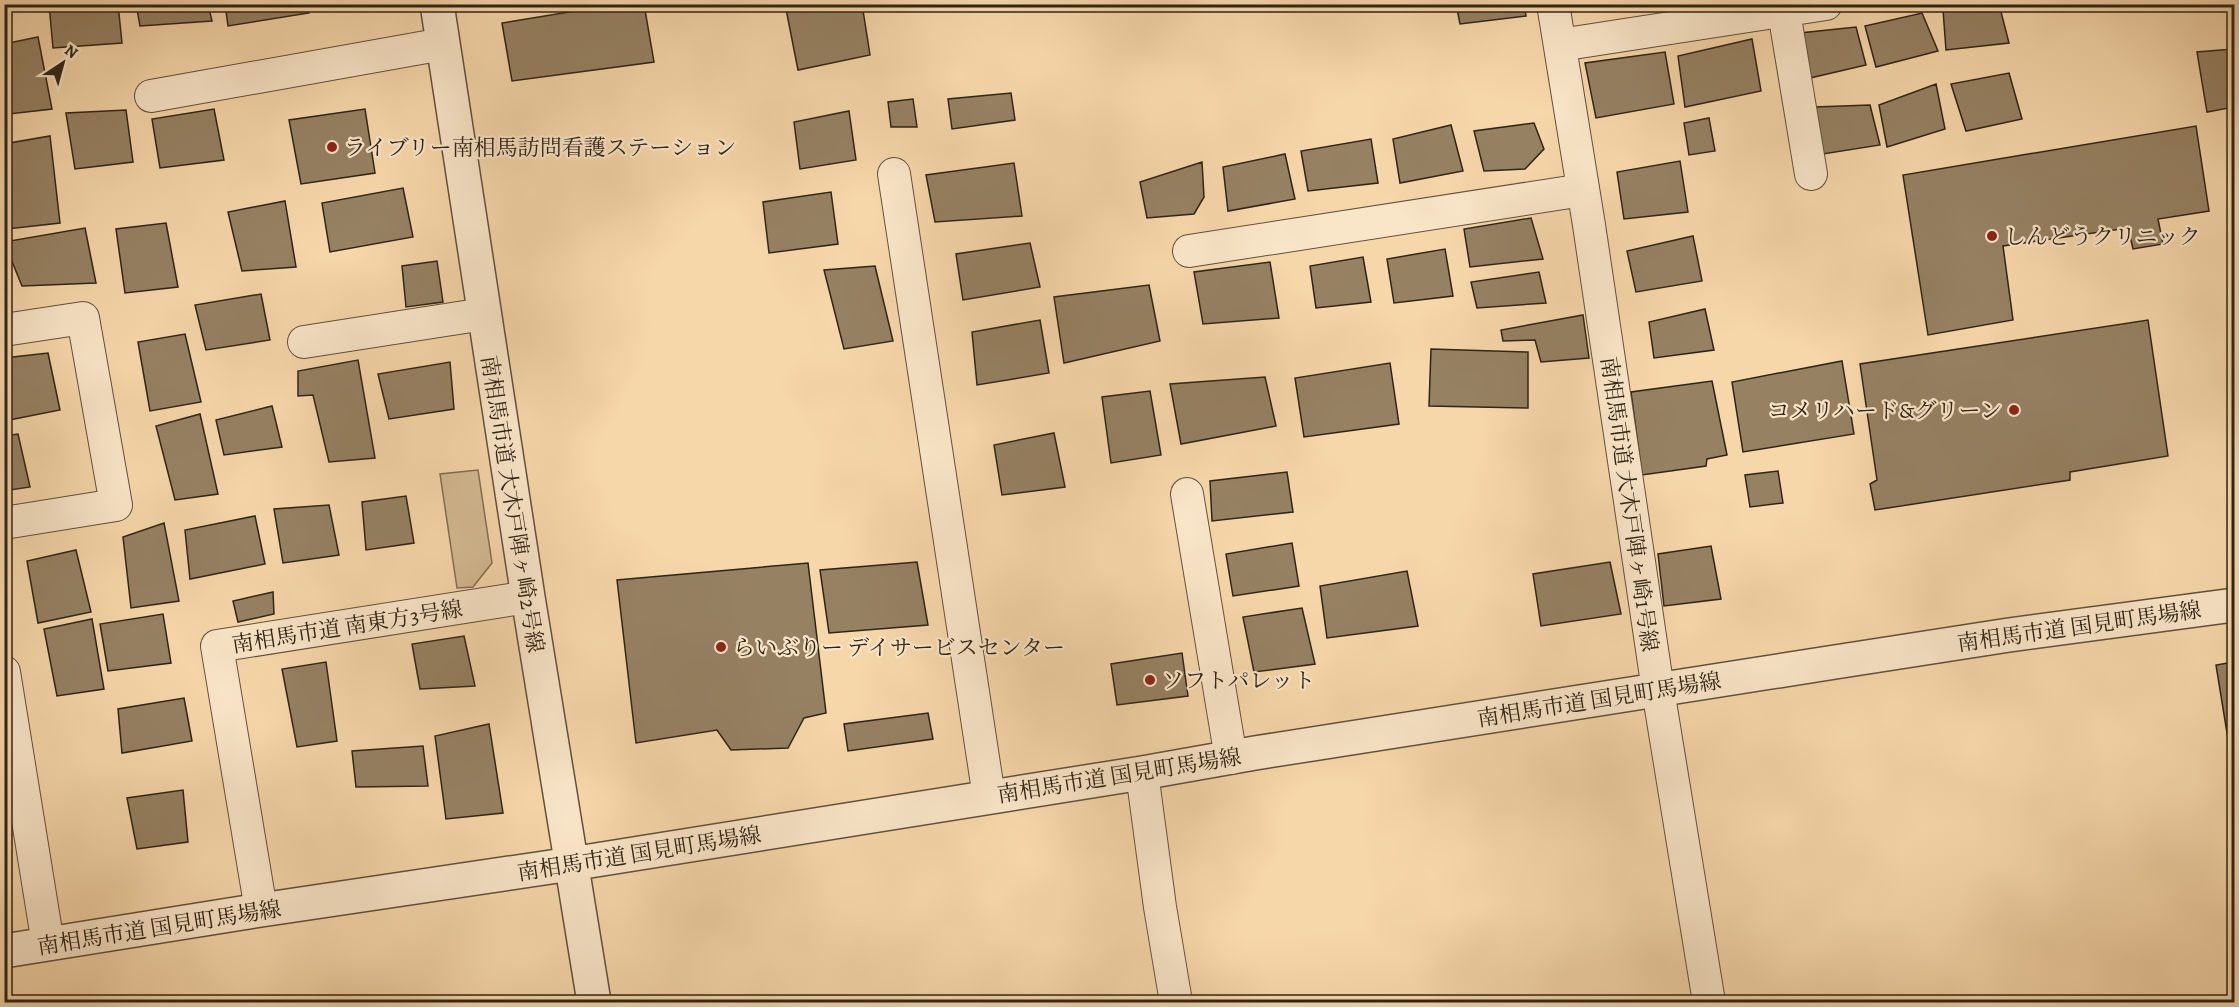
<svg xmlns="http://www.w3.org/2000/svg" width="2239" height="1007" viewBox="0 0 2239 1007" font-family="Alegreya,'Noto Serif JP',serif">
<style>
.green{fill:#d4b991;stroke:#816e54;stroke-width:1.5}
.building{fill:#968163;stroke:#2e2416;stroke-width:1.5}
.lines{fill:none;stroke-linecap:round;stroke-linejoin:round}
.minor-casing{stroke:#60513b;stroke-width:34}
.tertiary-casing{stroke:#60513b;stroke-width:36}
.minor{stroke:#f9e5c8;stroke-width:32}
.tertiary{stroke:#f9e5c8;stroke-width:33}
.poi-dot{fill:#8f2418;stroke:#f9e5c8;stroke-width:2}
.labels{text-anchor:middle;stroke-width:4.5;stroke-linejoin:round;paint-order:stroke}
.poi-label{font-size:22px;fill:#2e2416;stroke:#f9e5c8;text-anchor:start}
.street-label{font-size:22px;fill:#2e2416;stroke:#f9e5c8}
</style>
<rect width="100%" height="100%" fill="#f6d7aa"/>
<filter id="stains"><feTurbulence type="fractalNoise" baseFrequency=".00333" numOctaves="4"/><feColorMatrix values="0 0 0 0 .2 0 0 0 0 .09 0 0 0 0 .02 0 0 0 .5 -.17"/></filter>
<radialGradient id="worn" r=".72"><stop offset=".6" stop-color="#630" stop-opacity="0"/><stop offset="1" stop-color="#630" stop-opacity=".3"/></radialGradient>
<path class="green" d="M478,470l14,93 -19,24 -16,1 -17,-114z"/>
<path class="building" d="M49,4h69l4,39 -69,5z
M136,4h72l4,17 -72,5z
M225,4h82l2,9 -81,13z
M314,4h43l-42,6z
M618,4h26l10,58 -142,19 -10,-58z
M785,4h77l8,51 -72,15z
M1456,4h68l2,12 -66,8z
M1990,4h9l10,39 -63,7 -3,-40z
M1922,13l16,38 -62,16 -11,-41z
M1856,27l10,38 -56,13 -10,-45z
M38,37l14,72 -43,5 -5,-31v-39z
M1752,39l9,52 -76,16 -7,-51z
M2233,49l1,11v47l-27,5 -10,-60z
M1665,52l9,52 -78,14 -11,-55z
M2009,73l13,46 -56,12 -15,-47z
M1936,84l9,45 -58,18 -8,-42z
M1011,93l4,27 -63,9 -4,-30z
M913,99l4,28h-26l-3,-25z
M1870,105l10,40 -57,9 -9,-47z
M214,109l10,51 -64,8 -8,-49z
M365,109l10,64 -74,11 -12,-64z
M126,110l7,52 -58,7 -9,-56z
M849,111l7,49 -56,9 -6,-47z
M1709,118l6,33 -26,4 -5,-32z
M1534,123l10,26 -19,20 -41,2 -10,-40z
M1451,125l12,46 -63,12 -7,-44z
M2196,126l13,85 -51,8 5,25 -30,5 -5,-21 -125,18 10,74 -85,15 -25,-160z
M50,136l10,87 -53,6 -3,-15v-70z
M1371,139l7,44 -70,8 -7,-40z
M1285,154l10,45 -67,12 -5,-44z
M1680,161l8,51 -64,7 -7,-47z
M1202,162l2,35 -10,17 -47,4 -7,-36z
M1014,163l8,53 -87,6 -9,-47z
M403,188l10,49 -83,15 -8,-49z
M831,192l7,52 -69,9 -6,-51z
M285,201l11,66 -54,4 -14,-59z
M1531,218l12,41 -73,8 -6,-38z
M166,223l12,64 -53,6 -9,-64z
M85,228l11,55 -74,3 -18,-44z
M1693,236l9,45 -66,11 -9,-41z
M1030,243l10,44 -77,13 -7,-46z
M1445,249l8,47 -59,7 -7,-44z
M1363,257l8,45 -55,6 -6,-42z
M437,261l6,41 -37,5 -4,-41z
M1270,262l9,56 -76,6 -9,-52z
M875,266l18,75 -49,8 -20,-79z
M1539,272l7,31 -69,5 -6,-26z
M1149,285l11,56 -96,22 -10,-66z
M261,294l9,46 -64,10 -11,-45z
M1705,309l9,41 -60,8 -5,-36z
M1583,315l6,43 -48,4 -6,-22 -32,1 -2,-11z
M1040,320l9,53 -72,12 -5,-53z
M2148,320l20,136 -98,16v8l-195,30 -5,-26 7,-4 -17,-116z
M185,334l16,68 -51,9 -12,-69z
M1431,349l97,3v56l-99,-2z
M48,353l12,57 -56,11v-63z
M358,360l17,98 -46,4 -16,-67 -15,1v-25z
M1842,361l12,73 -111,18 -11,-70z
M450,362l4,47 -65,10 -11,-45z
M1390,363l9,61 -95,13 -9,-59z
M1265,377l11,49 -95,18 -11,-60z
M1712,381l15,74 -20,4 -1,7 -64,9 -11,-83z
M1150,391l11,64 -50,8 -9,-66z
M272,406l10,41 -58,8 -8,-35z
M200,414l18,80 -43,6 -19,-74z
M1054,433l11,54 -63,8 -8,-50z
M18,434l12,53 -26,4v-55z
M1778,471l5,32 -33,4 -5,-32z
M1287,472l6,40 -81,9 -2,-40z
M406,496l8,47 -48,7 -4,-48z
M329,505l10,50 -56,8 -9,-54z
M255,516l10,48 -75,15 -5,-49z
M164,523l15,78 -48,7 -8,-71z
M1292,543l7,43 -66,10 -7,-42z
M1711,546l10,53 -57,7 -6,-52z
M76,550l15,62 -53,11 -11,-62z
M917,562l11,63 -99,8 -9,-63z
M1610,562l11,52 -80,12 -8,-52z
M808,563l18,150 -22,5 -16,30 -57,2 -14,-20 -81,13 -19,-163z
M1407,571l11,55 -91,12 -7,-52z
M273,592l1,22 -36,8 -5,-21z
M1302,608l13,56 -61,8 -11,-55z
M163,614l8,49 -63,8 -8,-47z
M92,619l12,70 -47,7 -13,-67z
M464,636l11,50 -55,3 -8,-45z
M1182,653l6,43 -71,9 -6,-41z
M326,662l11,79 -40,6 -15,-78z
M2234,662v114l-18,-111z
M184,698l8,43 -70,12 -4,-44z
M928,713l5,26 -85,12 -4,-27z
M489,724l14,89 -57,6 -11,-83z
M423,746l5,40 -72,1 -4,-36z
M183,790l5,52 -51,7 -10,-51z"/>
<g class="lines">
<defs>
<path id="minor" d="M1553,4l36,221 69,465 51,312
M1784,12l27,162
M1560,45l266,-41
M151,96l292,-52
M894,174l95,623
M1189,251l394,-61
M4,330l79,-12 33,187 -112,18
M304,342l180,-28
M1187,494l44,264
M4,672l44,272
M1142,773l18,134 16,95
M261,910l-44,-264 311,-49"/>
<path id="tertiary" d="M437,4l91,593 66,405
M4,951l257,-41 310,-46 571,-91 113,-20 580,-91 174,-27 225,-30"/>
</defs>
<use href="#minor" class="minor-casing"/>
<use href="#tertiary" class="tertiary-casing"/>
<use href="#minor" class="minor"/>
<use href="#tertiary" class="tertiary"/>
</g>
<g class="poi-dot">
<circle cx="332" cy="147" r="6"/>
<circle cx="1992" cy="236" r="6"/>
<circle cx="2014" cy="410" r="6"/>
<circle cx="721" cy="647" r="6"/>
<circle cx="1150" cy="680" r="6"/>
</g>
<g class="labels">
<g class="poi-label">
<text x="344" y="155">ライブリー南相馬訪問看護ステーション</text>
<text x="2004" y="244">しんどうクリニック</text>
<text x="2002" y="418" text-anchor="end">コメリハード&amp;グリーン</text>
<text x="733" y="655">らいぶりー デイサービスセンター</text>
<text x="1162" y="688">ソフトパレット</text>
</g>
<g class="street-label">
<text transform="translate(513 504) rotate(81)" y="8">南相馬市道 大木戸陣ヶ崎2号線</text>
<text transform="translate(1630 504) rotate(82)" y="8">南相馬市道 大木戸陣ヶ崎1号線</text>
<text transform="translate(347 626) rotate(-9)" y="8">南相馬市道 南東方3号線</text>
<text transform="translate(2079 626) rotate(-8)" y="8">南相馬市道 国見町馬場線</text>
<text transform="translate(1599 699) rotate(-9)" y="8">南相馬市道 国見町馬場線</text>
<text transform="translate(1119 775) rotate(-9)" y="8">南相馬市道 国見町馬場線</text>
<text transform="translate(639 853) rotate(-9)" y="8">南相馬市道 国見町馬場線</text>
<text transform="translate(159 927) rotate(-9)" y="8">南相馬市道 国見町馬場線</text>
</g>
</g>
<rect width="2239" height="1007" fill="none" stroke="#f6d7aa" stroke-width="24"/>
<rect x="6" y="6" width="2227" height="995" fill="none" stroke="#2e2416" stroke-width="3"/>
<rect x="12" y="12" width="2215" height="983" fill="none" stroke="#2e2416" stroke-width="1.5"/>
<g transform="translate(63 63) rotate(36)" stroke="#f9e5c8" stroke-width="4.5" paint-order="stroke">
<path d="M0-4.5L10 22L0 15L-10 22Z" fill="#2e2416"/>
<text y="-9" font-size="16" font-weight="bold" text-anchor="middle" fill="#2e2416">N</text>
</g>
<rect width="100%" height="100%" filter="url(#stains)"/>
<rect width="100%" height="100%" fill="url(#worn)"/>
</svg>
